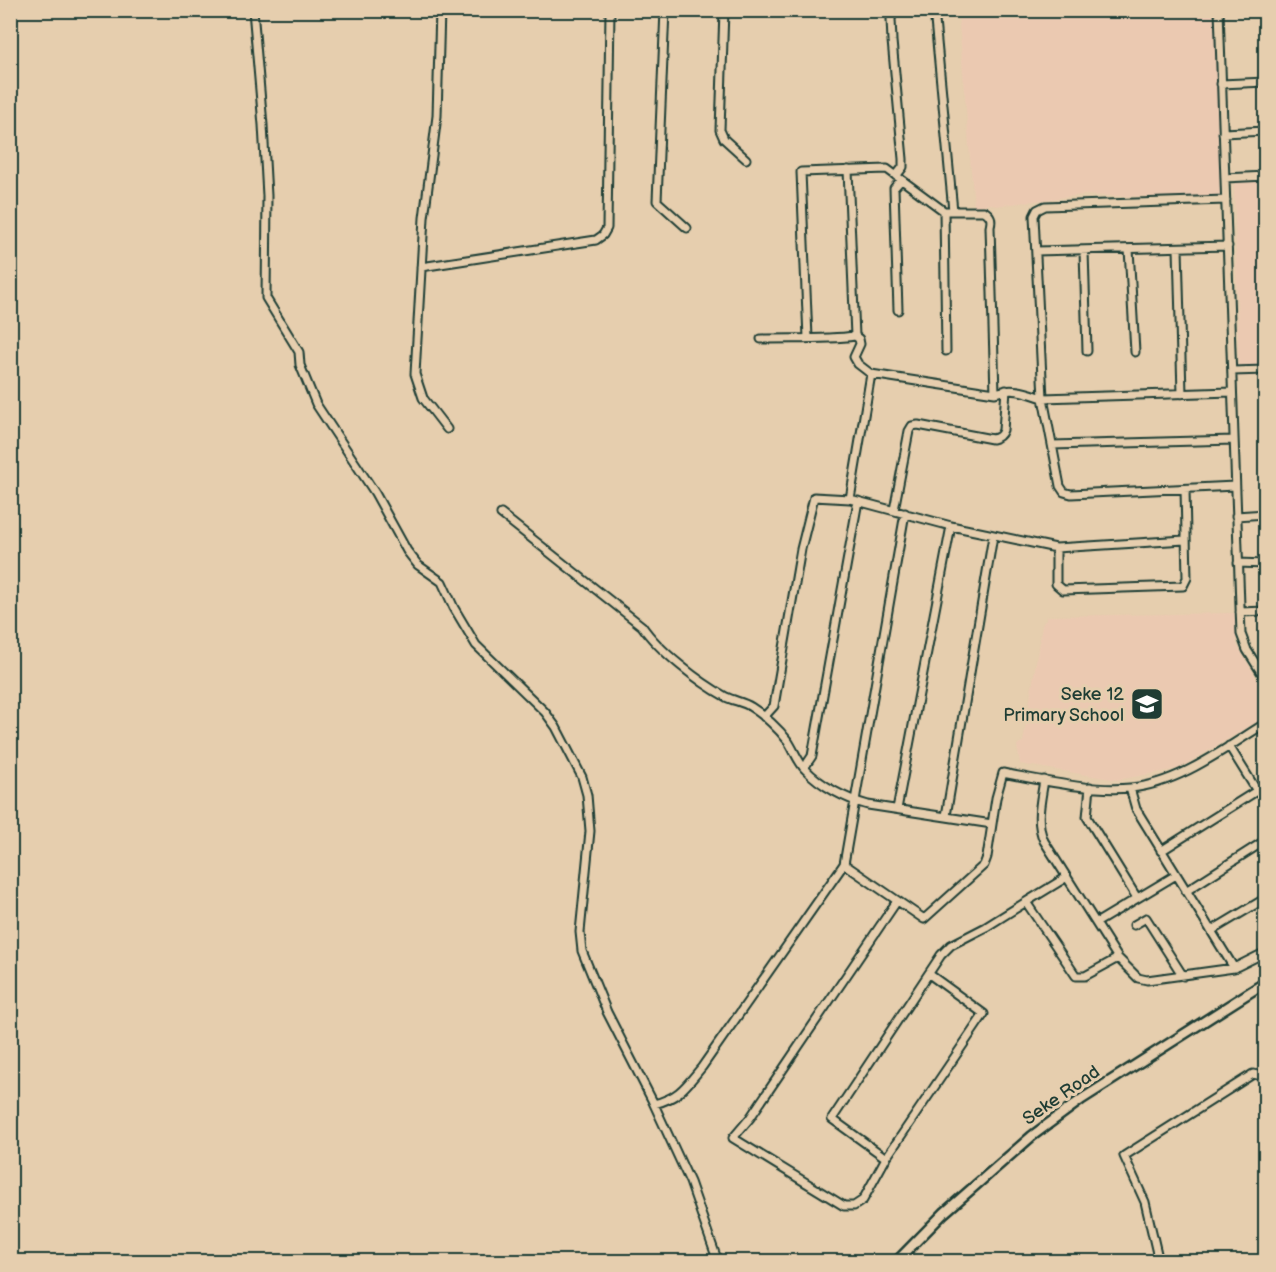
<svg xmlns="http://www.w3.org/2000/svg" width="1276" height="1272" viewBox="0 0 1276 1272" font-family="'Balsamiq Sans',sans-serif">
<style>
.built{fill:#ebc9b1}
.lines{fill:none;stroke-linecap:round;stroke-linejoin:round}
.minor-casing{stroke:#1f3d34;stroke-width:11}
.major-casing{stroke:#1f3d34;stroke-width:13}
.minor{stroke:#e6ceae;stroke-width:7}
.major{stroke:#e6ceae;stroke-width:8}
.labels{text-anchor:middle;stroke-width:6;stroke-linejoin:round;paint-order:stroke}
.poi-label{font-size:18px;fill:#1f3d34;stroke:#e6ceae;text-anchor:end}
.street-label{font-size:18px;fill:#1f3d34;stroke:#e6ceae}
</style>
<rect width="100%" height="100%" fill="#e6ceae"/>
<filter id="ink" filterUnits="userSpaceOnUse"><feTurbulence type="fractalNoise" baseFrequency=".0167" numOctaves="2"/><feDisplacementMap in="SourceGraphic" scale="12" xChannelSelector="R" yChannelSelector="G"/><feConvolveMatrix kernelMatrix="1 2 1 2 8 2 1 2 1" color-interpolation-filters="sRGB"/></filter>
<g filter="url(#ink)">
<path class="built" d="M958,11h262l8,188 -145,-4 -87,11 -4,-2 -18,2z
M1265,180v196l-26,1 -5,-196z
M1234,613l3,32 28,47v25l-87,52 -61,11 -97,-16 -3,-19 6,-3 19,-117 6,-9z"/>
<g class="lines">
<defs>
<path id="minor" d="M253,10l10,115 4,71 -1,102 33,54 1,13 16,39 59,89 32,58 11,14 24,17 12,26 22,37 69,67 11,15 26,50 5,18 3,36 -10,101 2,19 25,61 45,88 38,82 28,80
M440,10l-3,106 -13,102 -9,156 8,24 24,31
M665,10l-8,191 30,27
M724,10l-4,120 4,9 22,20
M894,10l-3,9 1,22 11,118v8l-7,9
M934,10l19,201
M1219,10l22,624 6,16 19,30
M1221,84l45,-2
M1223,133l43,-2
M848,170l7,166 4,3 1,5 -6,13 4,7 13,10 124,19
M1225,178l41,-2
M1226,200l-181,6 -8,4 -3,6 9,182 189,-6
M944,211l2,140
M1178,248l4,146
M1129,249l6,103
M1036,251l192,-5
M1084,251l3,100
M421,267l175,-27 7,-5 4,-7 3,-218
M898,310l-4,-122 7,-8
M808,338l-7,-166 86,-3 57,42h40c7,4 8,8 6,16l5,166c18,-6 30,-1 48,5l17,88 4,6 7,2 164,-8
M761,339c32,-1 63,1 94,-3
M1232,371l34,-1
M1052,445l182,-5
M850,499l21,-125
M894,510l15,-79 3,-5 6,-1 74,14c6,-1 9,-3 11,-9l3,-40
M905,513l-61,351 80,55 60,-54 3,-8 9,-59 7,-25c38,7 89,19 127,15 49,-4 95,-40 136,-65
M501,514l141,112c17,25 57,56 84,71 8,4 18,5 25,10 13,8 28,22 37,34 6,9 10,21 17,28 16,17 41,30 63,36l124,19
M1236,516l30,-2
M1056,548v36l7,6 120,-4 4,-8 -2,-89
M1238,563l28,1
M1240,612l26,-1
M764,717l10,-11 27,-157 13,-52 36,2 101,27 105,22 129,-8
M1229,746l28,45
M804,768l8,-12 46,-255
M1044,780c-3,21 -9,41 0,61l74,117 20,20 9,2 87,-12 32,-16
M1090,787l-3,30 50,81
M1130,788l6,21 98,159
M897,809l54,-283
M946,816l47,-280
M1161,851l105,-66
M1067,877l-41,25 50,74h9l33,-18
M1186,891l80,-51
M897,901l-147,217 -17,20 111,68h10l9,-6 23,-42 98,-144 -55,-40
M1096,923l80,-48
M1134,925l12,-7 37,58
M1211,931l55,-33
M654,1104c25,-6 32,-18 48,-37l142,-203
M886,1158l-54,-39 109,-164 10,-10 35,-18 40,-25
M1159,1262l-14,-60 -21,-46 129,-82 13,3"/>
<path id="major" d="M896,1262l48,-49 88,-77 50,-37 184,-117"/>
</defs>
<use href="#minor" class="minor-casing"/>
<use href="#major" class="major-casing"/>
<use href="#minor" class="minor"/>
<use href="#major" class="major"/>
</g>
</g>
<defs>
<symbol id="school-square" viewBox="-11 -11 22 22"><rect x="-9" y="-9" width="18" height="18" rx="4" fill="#1f3d34" stroke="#e6ceae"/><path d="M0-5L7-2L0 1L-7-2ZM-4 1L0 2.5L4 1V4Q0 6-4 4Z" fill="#fff"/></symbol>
</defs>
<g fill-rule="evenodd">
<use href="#school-square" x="1128" y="685" width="38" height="38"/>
</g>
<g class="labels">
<g class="poi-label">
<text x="1124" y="700">Seke 12<tspan x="1124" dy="21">Primary School</tspan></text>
</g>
<g class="street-label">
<text transform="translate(1061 1095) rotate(-35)" y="6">Seke Road</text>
</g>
</g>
<rect width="1276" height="1272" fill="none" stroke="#e6ceae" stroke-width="36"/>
<rect x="18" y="18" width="1240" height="1236" fill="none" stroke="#1f3d34" stroke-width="2" filter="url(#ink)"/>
</svg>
